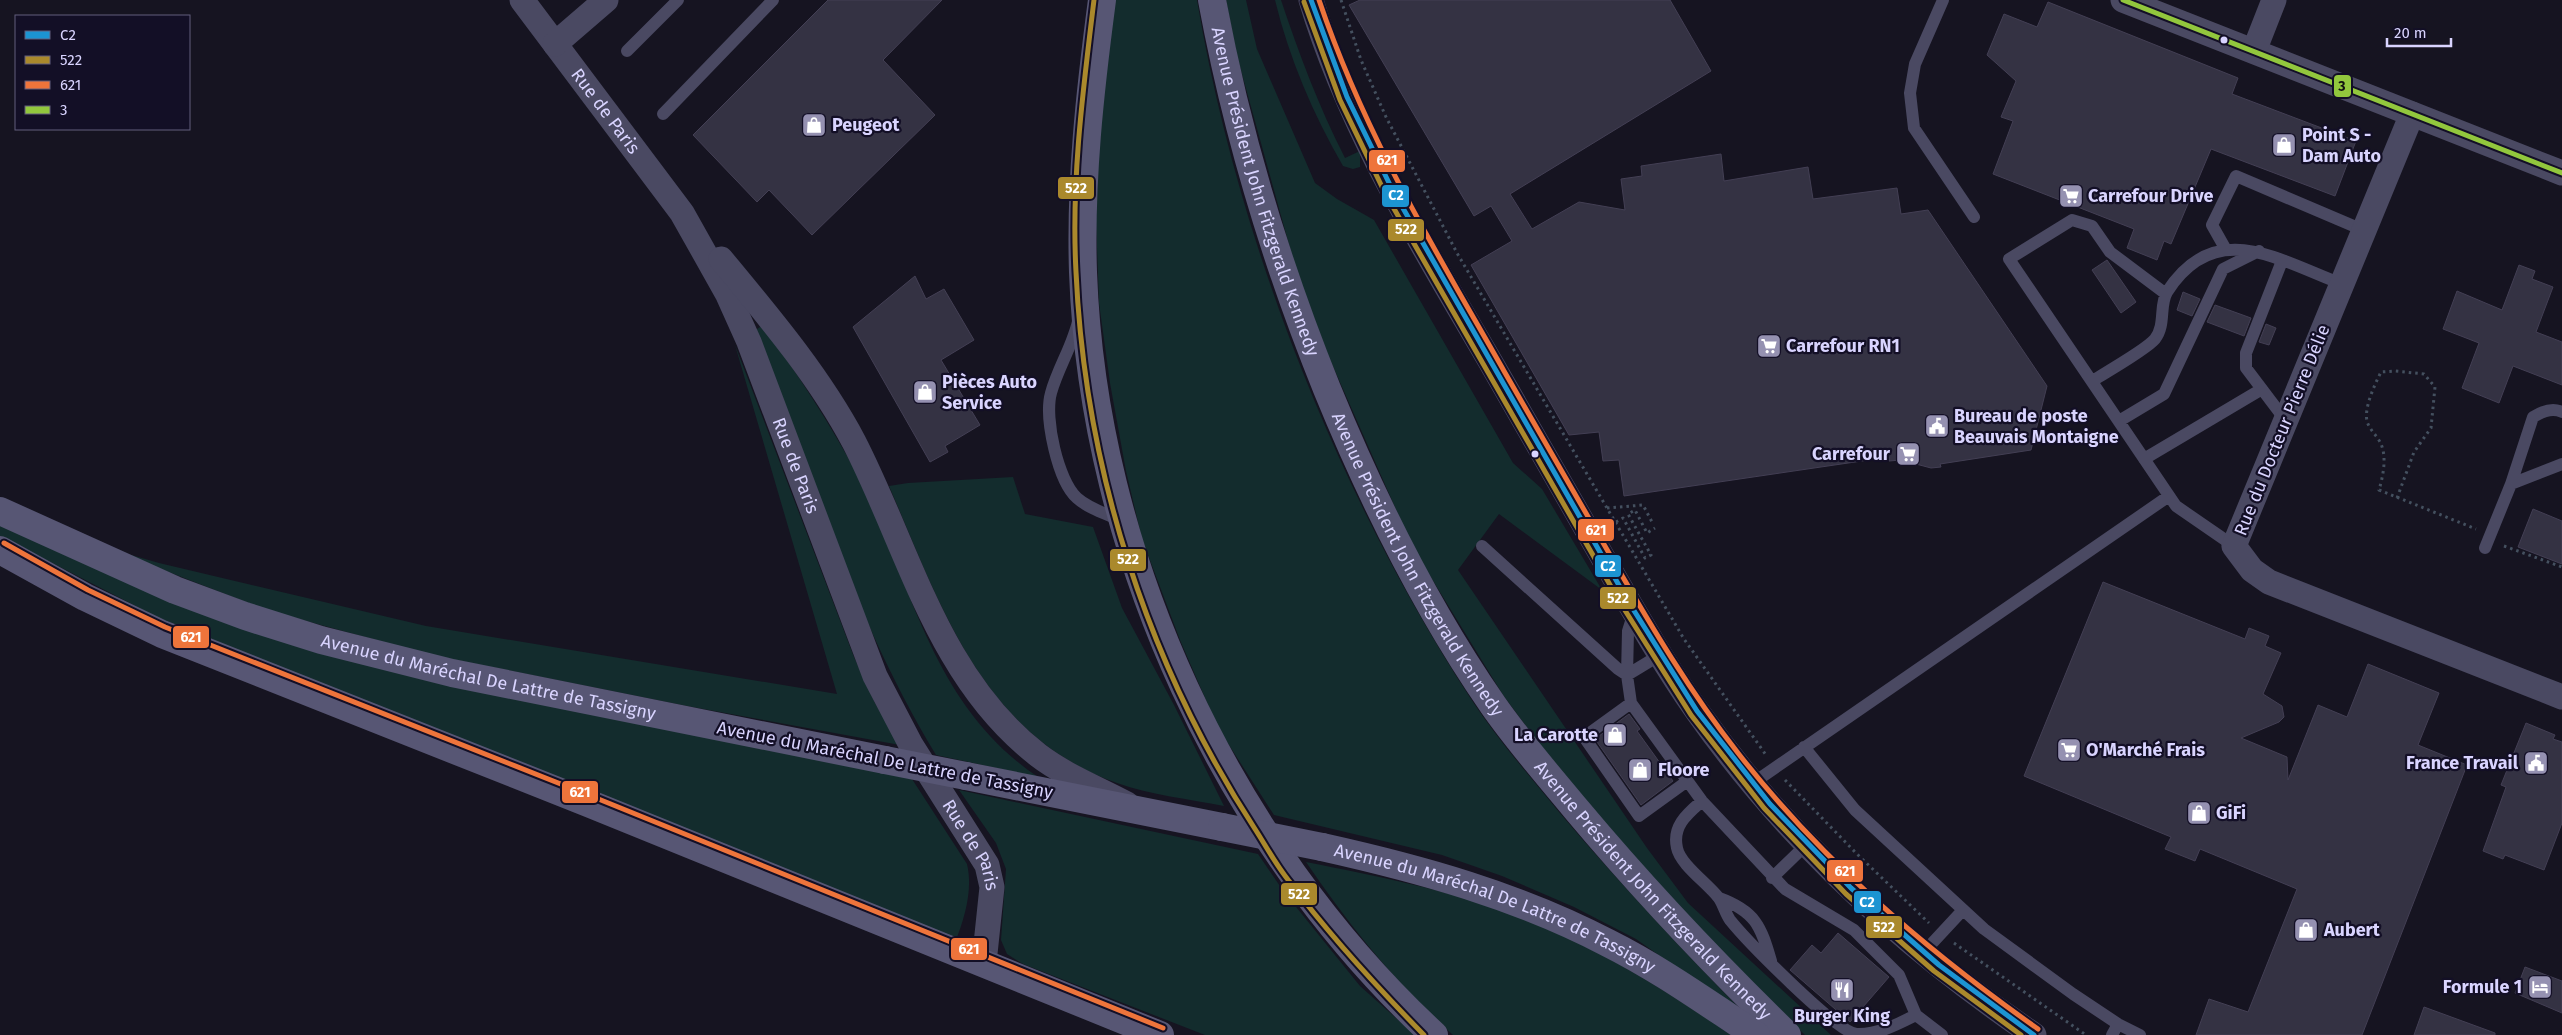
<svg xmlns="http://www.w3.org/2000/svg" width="2562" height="1035" viewBox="0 0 2562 1035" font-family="'Fira Sans',sans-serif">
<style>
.green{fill:#132c2d}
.building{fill:#343243;stroke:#433f54}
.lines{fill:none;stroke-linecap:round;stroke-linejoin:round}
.path{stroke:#44505f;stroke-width:3;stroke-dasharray:2.5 4;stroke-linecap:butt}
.lane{stroke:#4a4962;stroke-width:12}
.street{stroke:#4a4962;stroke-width:25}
.secondary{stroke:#575674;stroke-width:28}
.secondary-bridge{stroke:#575674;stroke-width:28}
.bus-1-casing{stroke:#130f26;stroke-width:9}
.bus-2-casing{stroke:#130f26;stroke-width:9}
.bus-3-casing{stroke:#130f26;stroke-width:9}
.bus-4-casing{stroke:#130f26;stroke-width:9}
.bus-1{stroke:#1c94d2;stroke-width:5}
.bus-2{stroke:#aa892c;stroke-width:5}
.bus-3{stroke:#ee743b;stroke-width:5}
.bus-4{stroke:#92c73d;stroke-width:5}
.bus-dot{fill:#d9d4ff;stroke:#130f26;stroke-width:2}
.labels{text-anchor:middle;stroke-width:4.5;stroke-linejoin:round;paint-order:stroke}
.street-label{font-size:18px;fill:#d9d4ff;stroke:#130f26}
.poi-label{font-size:18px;font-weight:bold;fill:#d9d4ff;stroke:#130f26;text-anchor:start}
.line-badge{stroke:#130f26;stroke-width:2}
.badge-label{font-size:14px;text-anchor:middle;font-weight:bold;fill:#fff}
.pale-badge-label{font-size:14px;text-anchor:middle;font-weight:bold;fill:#111}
</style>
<rect width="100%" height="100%" fill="#161421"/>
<path class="green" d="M1115,0h82c40,239 141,496 274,699 26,40 58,76 88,113 62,73 127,142 194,210l-117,-83 -62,-32 -72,-31 -60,-21 -168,-40 -56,-87 -38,-88 -38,-101 -16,-68 -16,-88 -11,-80 -3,-83 2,-77z
M1226,0h20l11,49 58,134 22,16 37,21 139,243 29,26 60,101 -103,-76 -41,56 189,278 41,55 143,132h-26l-146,-146 -124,-151 -32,-43 -90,-147 -85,-193 -32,-85 -59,-214z
M1275,0h6c18,54 38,107 64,158l15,-7v16l-7,2 -10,-3c-30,-52 -54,-108 -68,-166z
M763,325c34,49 67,98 95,151 55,108 72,228 180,301l-102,-22c-80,-132 -126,-281 -182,-424z
M735,345l119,312 21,46 25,42 -213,-39 -256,-51 -165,-45 -159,-62 52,15 267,63 411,68z
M1013,477l12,37 68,13 29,81 52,97 50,101c-35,-7 -73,-11 -107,-23 -135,-47 -177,-179 -228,-297l19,-3z
M0,525l141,61 545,146 226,47 55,85c6,25 -2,53 -11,76l-799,-323 -157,-81z
M959,790l299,64 26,38 76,94 55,49h-210l-182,-71 -16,-10 -6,-14 5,-71 -10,-26z
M1306,862c69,14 140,27 206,52 77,29 152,74 219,121h-278c-57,-51 -104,-110 -147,-173z"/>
<path class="building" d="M828,0h114l-59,60 52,55 -123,120 -43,-45 -12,12 -64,-67z
M1360,0h310l41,71 -201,123 22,35 47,-27 46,8 -4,-31 21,-3 -1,-10 80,-12 3,27 84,-14 5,32 84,-11 4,26 27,-4 119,176 -16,64 -91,14 1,3 -10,1 -30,-8 -12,1v-4l-265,39 -5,-36 -16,1 -4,-29 -30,3 -98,-170 41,-24 -21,-35 -17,10 -125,-211z
M2048,2l190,76 -6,16 124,47 -21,55 -124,-47 -40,95 -7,-3 -7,19 -30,-12 7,-19 -141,-55 20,-53 -12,-4 15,-36 -29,-26 17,-41 33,13z
M2107,260l29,42 -15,11 -29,-43z
M2519,265l16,6 -3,8 21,8 -17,45 26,10v43l-49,-19 -14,37 -37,-15 17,-45 -36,-14 14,-38 45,19z
M915,276l11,23 18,-10 30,51 -33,20 39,65 -35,21 3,6 -18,10 -77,-135z
M2183,292l17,7 -8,17 -15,-6z
M2215,305l36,13 -7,18 -37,-14z
M2266,324l10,4 -7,17 -10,-3z
M2533,509l29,12v43l-44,-17z
M2103,582l142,57 4,-11 20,8 -4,10 16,7 -18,41 19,12 2,11 -5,5 -38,16 46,19 1,23 30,-75 29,12 21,-53 71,29 -21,52 49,20 -105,270h-166l13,-36 39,13 49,-123 -97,-40 -5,12 -30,-12 6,-12 -147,-61z
M1629,714l11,15 -3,2 36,50 -32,24 -46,-66z
M2526,723l29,12 -2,4 9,3v81l-18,47 -39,-15 -2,4 -20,-8 23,-64 -5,-2z
M1838,933l51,44 -39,45 -60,-52 22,-25 9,8z
M2525,967l37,14v32l-47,-20z
M2424,1007l71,26v2h-81z"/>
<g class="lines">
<path class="path" d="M1341,0l20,60 25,57 71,136 227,386 82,116
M2397,498l17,-46 17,-24 4,-41 -11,-13 -29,-3 -14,1c-6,12 -19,39 -13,52 3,7 10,13 13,20 6,14 2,32 -2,46l97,39
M1607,508l36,-3 9,17
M1616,522l7,-4 22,40 6,-3 -23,-41 7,-4 12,23 8,-5
M2504,546l58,21
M1785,780l72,74 72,69
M1954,943l132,92"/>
<path class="lane" d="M1943,0l-28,64 -5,29 4,35 60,89
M627,51l51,-51
M663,114l110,-114
M2225,248l-13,-23 24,-49 127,54
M2282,261l-36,92v15l40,53
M2166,294l-56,-42 -18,-26 -20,-6 -63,39 167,247 58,40
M1079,317c-5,27 -21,50 -28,76 -7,25 7,88 26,105 12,11 30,16 45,23
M2092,381c13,-8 55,-32 63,-42 11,-14 4,-34 12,-47 48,-75 111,-32 175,-8
M2119,421l45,-27 59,-125 36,-18
M2144,459l118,-70
M2511,484l51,-20
M1482,546l136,123 9,6 4,28 71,98 83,88 69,41 45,45 17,40 26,20
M2485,548l26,-64 22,-67c8,-5 19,-10 29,-5
M1634,612l-6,19 -1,44 33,-20
M1631,703l-47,34 55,79 47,-34
M1804,747l51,63 129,119 89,65 45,30 22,11
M1753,783l416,-287
M1702,801c-15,13 -30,25 -25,47 3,16 30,35 41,49 5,6 7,16 12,23 17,21 104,110 126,114 22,1 42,-10 60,-19
M1772,878l35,-34
M1719,898c36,13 42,28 52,63
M1923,953l39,-42
M2112,1035l6,-11"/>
<g class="street">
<path id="s1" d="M522,0l160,213 45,80 22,49 126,334 36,69 76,120 5,22 -8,76"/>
<path d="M1311,0c40,133 114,249 183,368 37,65 74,130 112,195 29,50 58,101 91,148 91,129 207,236 337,324"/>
<path d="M2123,0l439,173"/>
<path d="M555,44l51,-44"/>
<path d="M2254,51l20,-51"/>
<path d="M2412,114l-178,432 18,24 17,12 293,115"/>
<path d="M721,259c48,58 98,117 133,183 55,107 84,236 184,313 26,20 59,33 89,49"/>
</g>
<g class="secondary">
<path d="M1102,0c-12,91 -22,180 -19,272 10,283 144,571 351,763"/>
<path id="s2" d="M1212,0c25,134 64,263 115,389 45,110 98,218 166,316 25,36 55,70 83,104 67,80 137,154 211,226"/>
<path id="s3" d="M0,511l175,79 70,26 76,24 131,33 433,87"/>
<path d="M0,550l85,47 77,37 426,169 572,232"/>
<path d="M966,776l256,51"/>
<path id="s4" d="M1322,847c99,22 196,49 286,96 52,26 99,60 148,92"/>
</g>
<path class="secondary-bridge" d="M885,760l81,16
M1222,827l100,20"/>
<defs>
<path id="bus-1" d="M1311,0l36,97 45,92 236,412 69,110 73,93 81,84 88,77 95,70"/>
<path id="bus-2" d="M1094,0c-11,90 -23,181 -18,272 9,197 71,391 179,557 11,17 21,36 34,52 41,55 86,104 135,154
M1304,2l36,98 45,93 236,411 70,111 73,93 82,86 88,77 87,64"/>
<path id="bus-3" d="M1319,0c46,136 115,248 185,371 36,63 72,126 109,189 38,66 77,132 125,193 84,108 188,197 300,276
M4,543l84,47 77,37 426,169 572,232"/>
<path id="bus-4" d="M2123,0l439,173"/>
</defs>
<use href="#bus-1" class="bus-1-casing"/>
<use href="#bus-2" class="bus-2-casing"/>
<use href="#bus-3" class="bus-3-casing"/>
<use href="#bus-4" class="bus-4-casing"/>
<use href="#bus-1" class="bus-1"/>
<use href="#bus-2" class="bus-2"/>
<use href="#bus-3" class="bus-3"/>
<use href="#bus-4" class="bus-4"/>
</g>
<defs>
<symbol id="shop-square" viewBox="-11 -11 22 22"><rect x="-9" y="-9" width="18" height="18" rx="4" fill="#9591b1" stroke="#130f26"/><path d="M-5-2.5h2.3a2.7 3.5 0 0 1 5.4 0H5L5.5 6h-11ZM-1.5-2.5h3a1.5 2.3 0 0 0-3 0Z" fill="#fff"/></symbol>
<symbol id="supermarket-square" viewBox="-11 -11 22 22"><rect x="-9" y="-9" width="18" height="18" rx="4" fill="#9591b1" stroke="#130f26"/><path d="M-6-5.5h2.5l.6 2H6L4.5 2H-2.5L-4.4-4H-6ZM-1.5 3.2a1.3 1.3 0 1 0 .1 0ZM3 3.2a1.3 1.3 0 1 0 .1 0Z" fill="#fff"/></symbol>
<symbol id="civic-square" viewBox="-11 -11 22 22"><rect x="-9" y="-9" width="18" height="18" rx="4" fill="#9591b1" stroke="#130f26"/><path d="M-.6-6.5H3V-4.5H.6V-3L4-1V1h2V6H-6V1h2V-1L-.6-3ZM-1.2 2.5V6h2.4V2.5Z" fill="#fff"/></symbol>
<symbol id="hotel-square" viewBox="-11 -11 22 22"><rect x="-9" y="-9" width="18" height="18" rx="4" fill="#9591b1" stroke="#130f26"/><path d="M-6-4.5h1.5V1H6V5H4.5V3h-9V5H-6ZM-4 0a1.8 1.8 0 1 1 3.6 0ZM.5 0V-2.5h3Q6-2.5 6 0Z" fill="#fff"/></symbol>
<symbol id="restaurant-square" viewBox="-11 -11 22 22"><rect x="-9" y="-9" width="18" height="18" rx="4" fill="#9591b1" stroke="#130f26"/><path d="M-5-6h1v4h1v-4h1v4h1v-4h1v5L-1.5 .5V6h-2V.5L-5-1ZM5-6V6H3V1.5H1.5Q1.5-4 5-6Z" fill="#fff"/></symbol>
</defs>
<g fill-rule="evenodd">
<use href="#shop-square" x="800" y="111" width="28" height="28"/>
<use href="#shop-square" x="2270" y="131" width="28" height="28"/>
<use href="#supermarket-square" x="2057" y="182" width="28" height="28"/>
<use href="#supermarket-square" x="1755" y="332" width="28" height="28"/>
<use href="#shop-square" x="911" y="378" width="28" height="28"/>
<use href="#civic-square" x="1923" y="412" width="28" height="28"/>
<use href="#supermarket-square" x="1894" y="440" width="28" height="28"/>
<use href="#shop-square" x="1601" y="721" width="28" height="28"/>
<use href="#supermarket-square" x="2055" y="736" width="28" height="28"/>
<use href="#civic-square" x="2522" y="749" width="28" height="28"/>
<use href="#shop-square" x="1626" y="756" width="28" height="28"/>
<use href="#shop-square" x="2185" y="799" width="28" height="28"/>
<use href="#shop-square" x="2292" y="916" width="28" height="28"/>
<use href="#hotel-square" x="2526" y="973" width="28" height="28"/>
<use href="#restaurant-square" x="1828" y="976" width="28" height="28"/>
</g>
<g class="bus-dot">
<circle cx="2224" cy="40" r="4.5"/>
<circle cx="1535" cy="454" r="4.5"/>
</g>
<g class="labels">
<g class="street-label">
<text dy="6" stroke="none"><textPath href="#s1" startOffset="139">Rue de Paris</textPath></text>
<text dy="6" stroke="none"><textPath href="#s2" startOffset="199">Avenue Président John Fitzgerald Kennedy</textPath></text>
<text transform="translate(2282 430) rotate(-68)" y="6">Rue du Docteur Pierre Délie</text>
<text dy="6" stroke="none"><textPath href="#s1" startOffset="544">Rue de Paris</textPath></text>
<text dy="6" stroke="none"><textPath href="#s2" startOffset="604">Avenue Président John Fitzgerald Kennedy</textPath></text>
<text dy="6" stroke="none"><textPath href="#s3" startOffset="518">Avenue du Maréchal De Lattre de Tassigny</textPath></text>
<text transform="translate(885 760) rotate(11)" y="6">Avenue du Maréchal De Lattre de Tassigny</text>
<text dy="6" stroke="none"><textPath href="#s1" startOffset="964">Rue de Paris</textPath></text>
<text dy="6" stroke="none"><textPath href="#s2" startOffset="1009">Avenue Président John Fitzgerald Kennedy</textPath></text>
<text dy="6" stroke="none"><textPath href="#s4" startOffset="184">Avenue du Maréchal De Lattre de Tassigny</textPath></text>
</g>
<g class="poi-label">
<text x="832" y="131">Peugeot</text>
<text x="2302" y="141">Point S -<tspan x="2302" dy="21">Dam Auto</tspan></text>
<text x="2088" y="202">Carrefour Drive</text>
<text x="1786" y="352">Carrefour RN1</text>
<text x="942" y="388">Pièces Auto<tspan x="942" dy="21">Service</tspan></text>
<text x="1954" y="422">Bureau de poste<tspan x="1954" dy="21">Beauvais Montaigne</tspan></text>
<text x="1890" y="460" text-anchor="end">Carrefour</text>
<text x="1598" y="741" text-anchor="end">La Carotte</text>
<text x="2086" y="756">O'Marché Frais</text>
<text x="2518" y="769" text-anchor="end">France Travail</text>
<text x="1658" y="776">Floore</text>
<text x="2216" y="819">GiFi</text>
<text x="2324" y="936">Aubert</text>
<text x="2522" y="993" text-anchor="end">Formule 1</text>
<text x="1842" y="1022" text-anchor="middle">Burger King</text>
</g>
</g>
<g class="line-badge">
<rect x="2333" y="74" width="19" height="24" rx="5" fill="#92c73d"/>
<rect x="1368" y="149" width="38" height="24" rx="5" fill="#ee743b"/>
<rect x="1057" y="176" width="38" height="24" rx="5" fill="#aa892c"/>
<rect x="1381" y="184" width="29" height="24" rx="5" fill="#1c94d2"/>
<rect x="1387" y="218" width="38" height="24" rx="5" fill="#aa892c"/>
<rect x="1577" y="518" width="38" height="24" rx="5" fill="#ee743b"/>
<rect x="1109" y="548" width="38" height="24" rx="5" fill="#aa892c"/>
<rect x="1594" y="554" width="28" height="24" rx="5" fill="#1c94d2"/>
<rect x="1599" y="586" width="38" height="24" rx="5" fill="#aa892c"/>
<rect x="172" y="625" width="38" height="24" rx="5" fill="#ee743b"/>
<rect x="561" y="780" width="38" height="24" rx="5" fill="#ee743b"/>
<rect x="1826" y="859" width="38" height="24" rx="5" fill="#ee743b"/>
<rect x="1280" y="882" width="38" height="24" rx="5" fill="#aa892c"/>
<rect x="1853" y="890" width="29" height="24" rx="5" fill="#1c94d2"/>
<rect x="1865" y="915" width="38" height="24" rx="5" fill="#aa892c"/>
<rect x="950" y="937" width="38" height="24" rx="5" fill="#ee743b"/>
</g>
<g class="badge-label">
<text x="1387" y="165">621</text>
<text x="1076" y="193">522</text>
<text x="1396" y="200">C2</text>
<text x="1406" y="234">522</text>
<text x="1596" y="535">621</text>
<text x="1128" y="564">522</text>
<text x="1608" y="571">C2</text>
<text x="1618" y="603">522</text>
<text x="191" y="642">621</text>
<text x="580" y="797">621</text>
<text x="1845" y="876">621</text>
<text x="1299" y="899">522</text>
<text x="1867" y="907">C2</text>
<text x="1884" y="932">522</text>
<text x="969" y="954">621</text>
</g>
<g class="pale-badge-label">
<text x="2342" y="91">3</text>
</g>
<rect x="15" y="15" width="175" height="115" fill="#130f26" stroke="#625e7d"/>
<rect x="25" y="31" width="25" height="8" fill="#1c94d2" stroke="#625e7d"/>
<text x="60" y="40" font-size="15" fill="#d9d4ff">C2</text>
<rect x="25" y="56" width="25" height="8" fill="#aa892c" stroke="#625e7d"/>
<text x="60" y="65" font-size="15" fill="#d9d4ff">522</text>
<rect x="25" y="81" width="25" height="8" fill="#ee743b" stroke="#625e7d"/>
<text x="60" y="90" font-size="15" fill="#d9d4ff">621</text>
<rect x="25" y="106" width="25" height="8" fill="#92c73d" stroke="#625e7d"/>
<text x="60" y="115" font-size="15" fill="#d9d4ff">3</text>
<path d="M2387 38v8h64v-8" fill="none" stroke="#d9d4ff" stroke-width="2.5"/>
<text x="2394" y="38" font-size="15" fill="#d9d4ff" stroke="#130f26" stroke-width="4" paint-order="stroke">20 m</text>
</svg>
